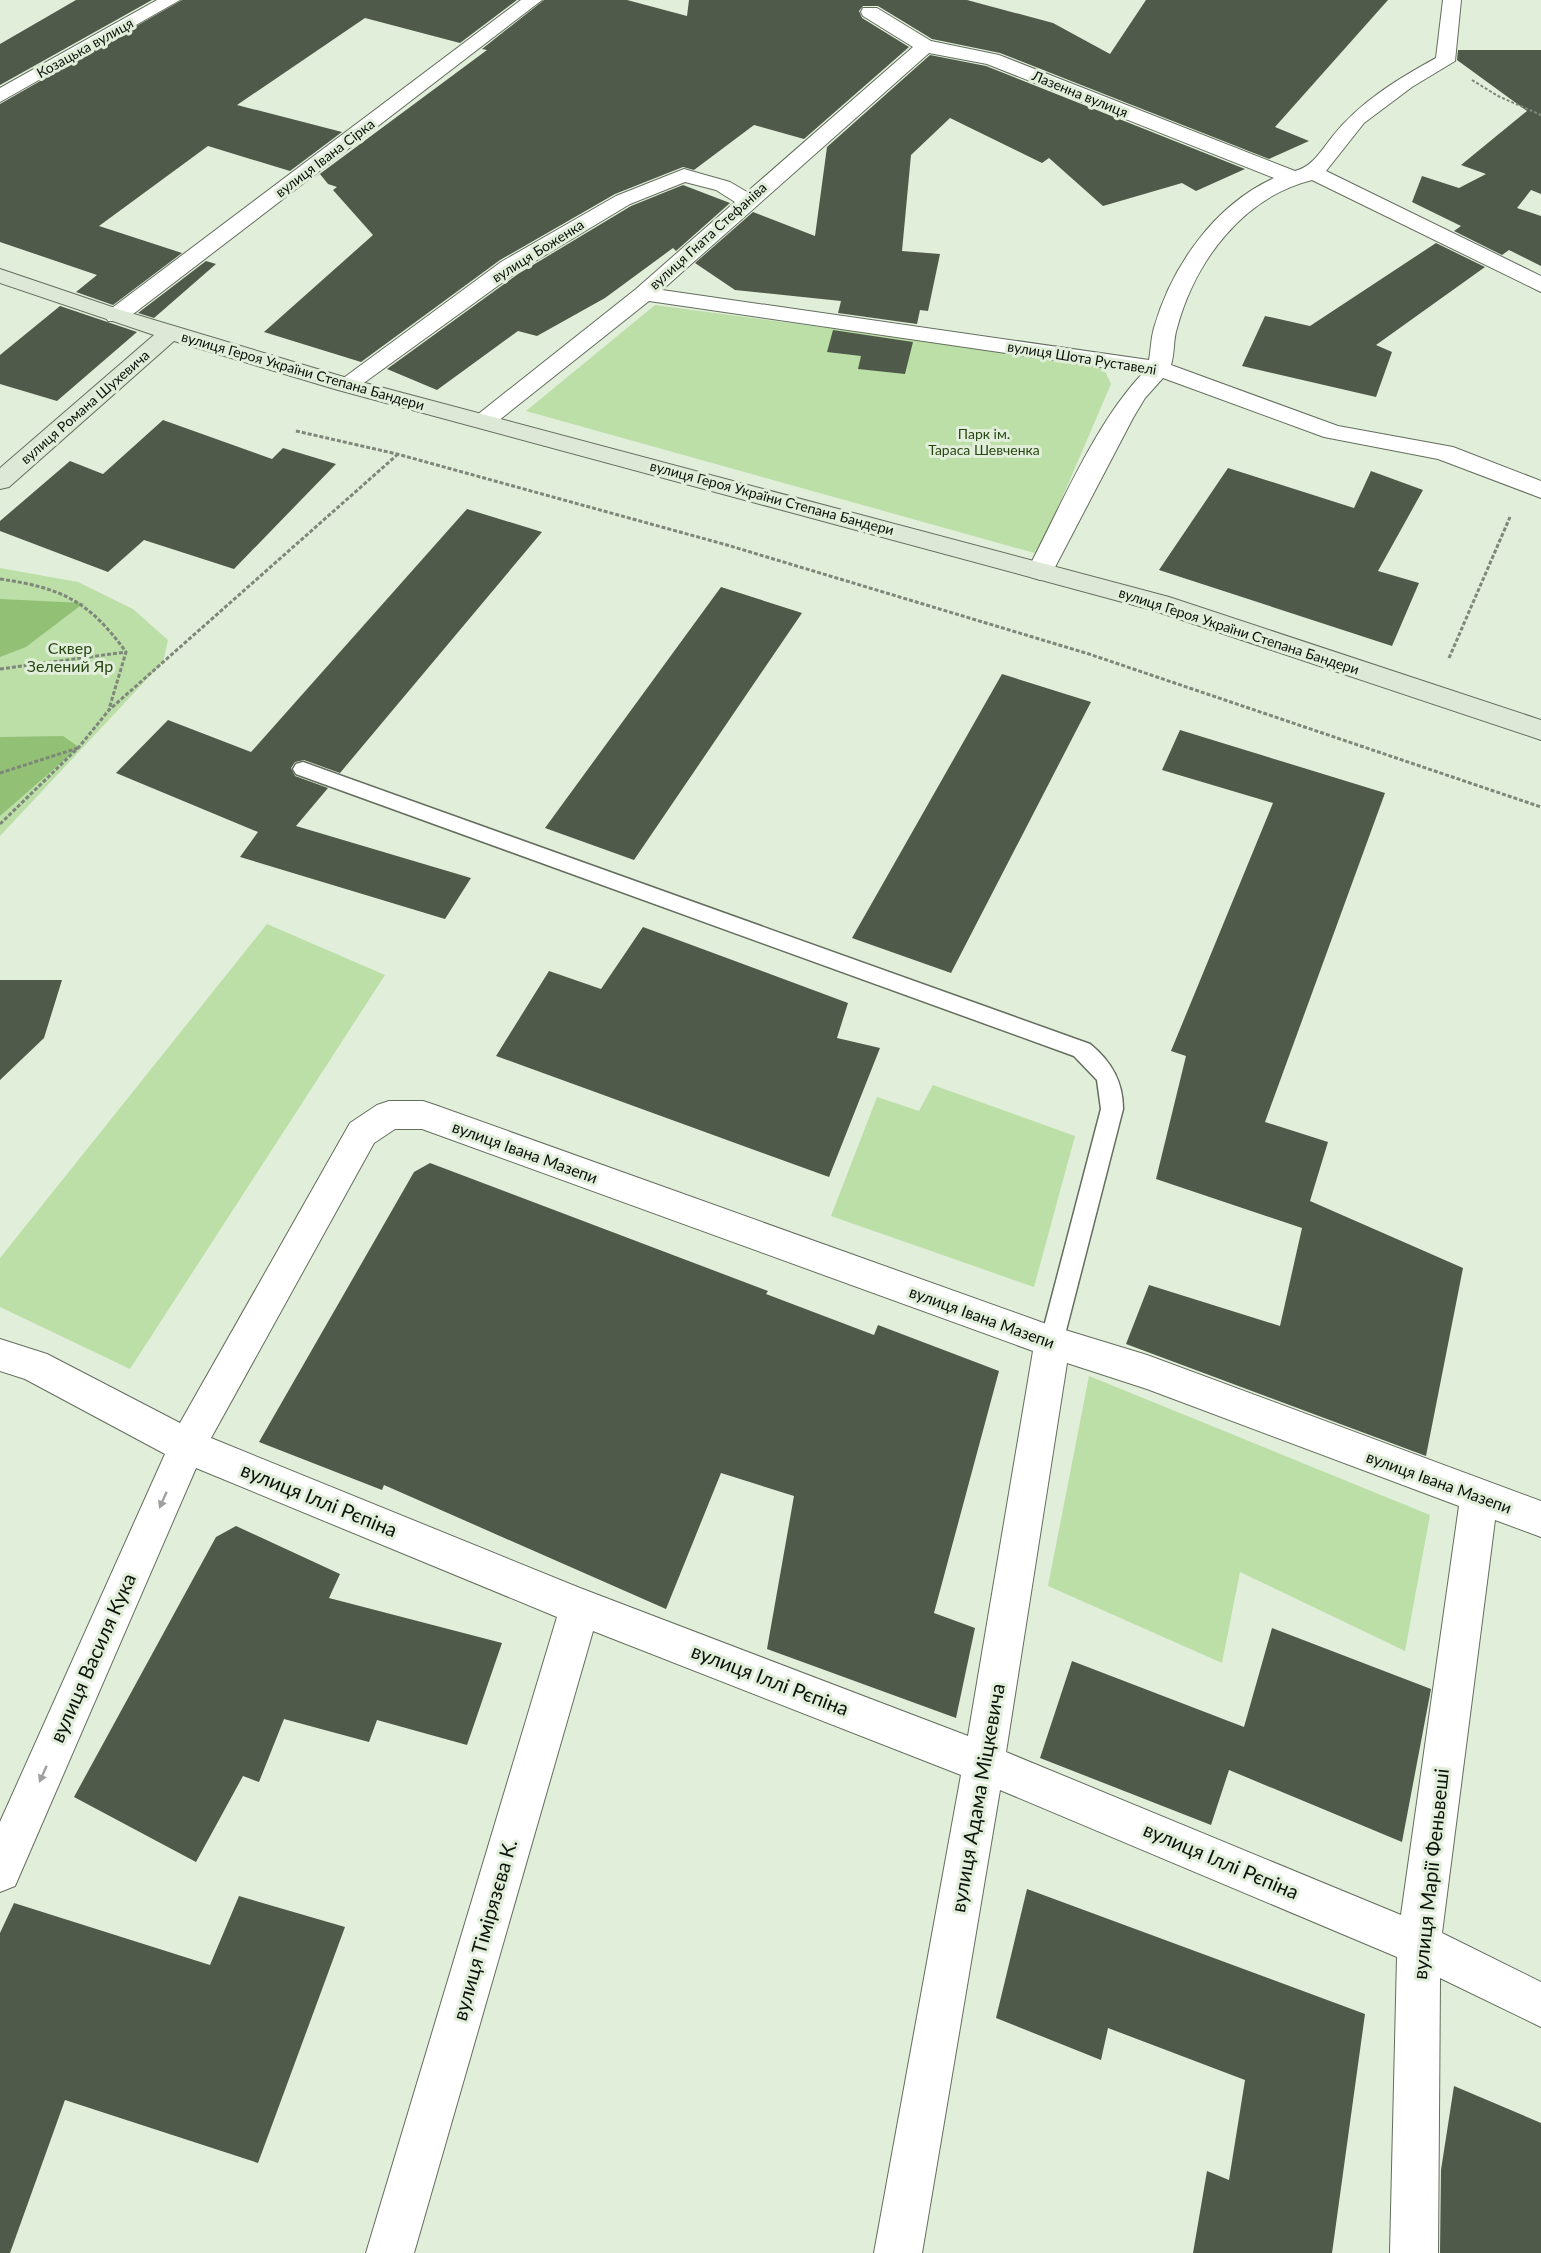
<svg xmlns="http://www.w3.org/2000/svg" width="1541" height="2253" viewBox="0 0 1541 2253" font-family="Lato,sans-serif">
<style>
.green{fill:#bcdfa8}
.forest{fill:#92c176}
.building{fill:#505a4a}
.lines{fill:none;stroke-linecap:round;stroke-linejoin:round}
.lane-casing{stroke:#636e5d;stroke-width:3}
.street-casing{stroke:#636e5d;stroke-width:2}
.secondary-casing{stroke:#636e5d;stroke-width:2}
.path-far1{stroke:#7e8779;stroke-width:2;stroke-dasharray:3 2;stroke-linecap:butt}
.path{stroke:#7e8779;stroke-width:3;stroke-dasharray:4 2;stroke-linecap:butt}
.lane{fill:#fff;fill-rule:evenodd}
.street{fill:#fff;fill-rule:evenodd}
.secondary{fill:#dde8d7;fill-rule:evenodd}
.oneway{fill:#9ea09d}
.labels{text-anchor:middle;stroke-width:6;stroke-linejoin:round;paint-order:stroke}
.far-street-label{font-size:14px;fill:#0d120b;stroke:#e1eeda}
.far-park-label{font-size:14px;fill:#294713;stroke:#e1eeda}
.park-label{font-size:16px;fill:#294713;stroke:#e1eeda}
.street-label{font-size:16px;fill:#0d120b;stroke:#e1eeda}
.near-street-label{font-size:20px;fill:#0d120b;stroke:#e1eeda}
</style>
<rect width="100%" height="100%" fill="#e1eeda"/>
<path class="green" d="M655,305l420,56 28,6 8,17 -73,170 -512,-143z
M0,568l78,14 55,27 35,31 -5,22 -163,174z
M267,924l118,51 -255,394 -130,-62v-49z
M933,1085l142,51 -41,151 -203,-71 46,-119 42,14z
M1089,1376l341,139 -25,136 -165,-79 -18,91 -174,-77z"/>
<path class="forest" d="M0,599l84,4 -58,44 -26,10z
M63,736l16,11 -79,69v-79z"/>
<path class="building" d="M76,0h76l-152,85v-41z
M182,0h335l-57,43 -95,-25 -128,87 105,27 -52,39 -82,-25 -109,80 83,27 -69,52 -37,-13 21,-17 -97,-33v-138z
M544,0h83l60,16 2,-16h278l86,23 57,31 36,-54h242l-113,127 34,14 -40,18 -269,-106 -68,-14 -54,-33h-15l-4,5 3,7 47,29 -105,92 -50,-14 -60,45 -11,-3 -68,27 -115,66 -139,102 -97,-30 109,-97 -40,-45 4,-3 -9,-3 -8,-10 -7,5 174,-129 -5,-1z
M1458,50h83v144l-10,-4 -14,18 24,8v50l-32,-16 -7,5 -48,-24 7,-5 -49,-24 10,-26 37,12 27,-14 -25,-9 66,-54 -70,-51z
M930,55l56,11 259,103 -49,22 -14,-8 -79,23 -54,-48 -7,5 -92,-45 -39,37 -9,96 38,3 -12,57 -8,-1 -3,14 -79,-11 3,-12 -106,-11 -40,-27 58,-51 62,24 12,-89z
M683,185l47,18 -54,48 -3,-3 -68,50 -68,38 -19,-5 -81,59 -50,-21 131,-95 113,-68z
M1436,243l49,24 -109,78 16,7 -16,45 -134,-31 23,-50 45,10z
M206,261l10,3 -62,54 -16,-5z
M60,306l77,26 -80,69 -57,-17v-29z
M833,330l80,12 -8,32 -47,-5 3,-13 -34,-4z
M163,420l109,39 11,-11 53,16 -102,105 -90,-29 -36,32 -108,-41v-10l70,-60 33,13z
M1228,468l126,40 17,-37 52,19 -45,81 41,12 -27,63 -233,-76z
M467,509l75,23 -202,241 -36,-13 -9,2 -4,6 4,8 33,12 -32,38 175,52 -26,41 -205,-62 18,-25 -142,-59 52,-53 83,32z
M721,587l81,26 -168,247 -89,-32z
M1002,674l89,28 -140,271 -99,-35z
M1180,730l205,63 -120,329 63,20 -18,59 153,67 -37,188 -300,-112 23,-59 131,41 22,-98 -146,-49 30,-123 -15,-5 102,-248 -111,-33z
M643,927l205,76 -11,35 43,10 -51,129 -333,-121 53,-85 52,18z
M0,980h62l-18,58 -44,42z
M430,1163l338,128 -2,3 108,41 4,-10 121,46 -65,242 41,15 -19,90 -189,-69 27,-153 -73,-23 -55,136 -282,-124 -2,5 -123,-48 155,-270z
M236,1526l104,48 -11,24 173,45 -35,102 -90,-25 -8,22 -85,-23 -25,63 -16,-6 -47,86 -122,-65 142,-260z
M1272,1628l159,61 -29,153 -173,-72 -18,55 -171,-67 32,-97 172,66z
M1027,1889l338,125 -33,239h-139l14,-82 22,9 16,-100 -137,-52 -7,32 -105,-42z
M239,1896l106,31 -87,236 -193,-63 -55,153h-10v-320l14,-30 196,62z
M1454,2086l87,37v130h-101l1,-83z"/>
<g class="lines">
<defs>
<path id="lane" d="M303,762l787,282c21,17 33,37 33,65l-62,241 -9,3 -9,-3 -3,-8 61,-233 -4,-29 -23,-24 -778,-282 -3,-5 3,-5z"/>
<path id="street" d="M157,0h23l-180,102v-14z
M521,0h21l-418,321h-16l-3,-5 3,-5z
M1443,0h18l-6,61 -43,26 -48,36 -38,48 215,105v16l-229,-112c-69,17 -117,81 -135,148 -4,12 -2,24 -6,37l167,61 115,21 88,34v17l-103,-39 -114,-22 -161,-59 -18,20 -12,20 -80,153 -4,6 -9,3 -9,-3 -4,-6c33,-63 68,-148 116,-198l-494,-72 -156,124 -8,2 -8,-2 -4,-5 4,-5 159,-126 99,-87 -19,-12 -31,-8 -55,22 -113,68 -163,118h-16l-4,-5 167,-123 115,-66 68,-27 46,13 17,10 166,-145 -50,-31 -2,-4 2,-4h14l54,33 68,14 296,116c17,-4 26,-20 37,-34 28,-35 64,-57 104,-79zM929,53l58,11 287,114c-59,27 -102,87 -120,150 -3,10 -3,21 -5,32l-487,-70z
M389,1101h34l12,4 617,221 95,29 394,146v36l-46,-17 -53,413 99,49v45l-101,-49 -2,275h-48l7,-296 -397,-167 -78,463h-48l87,-478 -368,-144 -179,622h-48l191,-636 -361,-149 -181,418 -15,6v-70l165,-368 -140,-75 -25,-8v-32l47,15 133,69 170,-300 27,-18zM395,1129h27l611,222 -65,385 -388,-148 -369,-150 163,-295zM1067,1363l80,26 312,117 -58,409 -395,-163z"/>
<path id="secondary" d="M0,269l124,42 230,69 815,217 372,123v20l-389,-130 -814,-220 -164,-49 -165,146 -9,2v-21l154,-133 -154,-52z"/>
</defs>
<use href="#lane" class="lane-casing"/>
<use href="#street" class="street-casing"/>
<use href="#secondary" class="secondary-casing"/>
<path class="path-far1" d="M1472,80l26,16 43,19"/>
<path class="path" d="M296,431l101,23 330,91 362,109 452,153
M0,579c62,9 89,22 126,73l-17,57
M1449,658l61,-141
M0,669l126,-17
M0,773l78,-25
M0,824l79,-77 30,-37 288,-255"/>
<use href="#lane" class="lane"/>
<use href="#street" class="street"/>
<use href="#secondary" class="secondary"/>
</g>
<defs><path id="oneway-solid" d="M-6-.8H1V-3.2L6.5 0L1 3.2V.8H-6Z" transform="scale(1.5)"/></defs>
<g class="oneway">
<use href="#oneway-solid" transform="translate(163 1500) rotate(114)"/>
<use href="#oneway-solid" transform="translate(43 1774) rotate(114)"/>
</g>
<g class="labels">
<g class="far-street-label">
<text transform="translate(85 48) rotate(-29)" y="5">Козацька вулиця</text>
<text transform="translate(1080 94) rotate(22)" y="5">Лазенна вулиця</text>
<text transform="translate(325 158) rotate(-37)" y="5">вулиця Івана Сірка</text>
<text transform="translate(708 236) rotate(-42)" y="5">вулиця Гната Стефаніва</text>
<text transform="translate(538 251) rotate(-32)" y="5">вулиця Боженка</text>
<text transform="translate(1082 358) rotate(9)" y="5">вулиця Шота Руставелі</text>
<text transform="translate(303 371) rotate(16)" y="5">вулиця Героя України Степана Бандери</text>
<text transform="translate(85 407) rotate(-41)" y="5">вулиця Романа Шухевича</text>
<text transform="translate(772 498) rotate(15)" y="5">вулиця Героя України Степана Бандери</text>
<text transform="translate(1239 631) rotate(18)" y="5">вулиця Героя України Степана Бандери</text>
</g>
<g class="far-park-label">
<text x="984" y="439">Парк ім.<tspan x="984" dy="16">Тараса Шевченка</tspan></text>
</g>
<g class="park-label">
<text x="70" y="654">Сквер<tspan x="70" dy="18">Зелений Яр</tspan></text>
</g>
<g class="street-label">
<text transform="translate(525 1152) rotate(20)" y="6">вулиця Івана Мазепи</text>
<text transform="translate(982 1317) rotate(20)" y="6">вулиця Івана Мазепи</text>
<text transform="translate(1439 1482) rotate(20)" y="6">вулиця Івана Мазепи</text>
</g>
<g class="near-street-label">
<text transform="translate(319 1500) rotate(22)" y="7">вулиця Іллі Рєпіна</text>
<text transform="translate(93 1658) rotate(-66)" y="7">вулиця Василя Кука</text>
<text transform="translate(770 1680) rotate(21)" y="7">вулиця Іллі Рєпіна</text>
<text transform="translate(978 1798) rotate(-80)" y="7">вулиця Адама Міцкевича</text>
<text transform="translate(1221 1861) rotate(23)" y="7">вулиця Іллі Рєпіна</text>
<text transform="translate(1431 1874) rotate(-84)" y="7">вулиця Марії Феньвеші</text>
<text transform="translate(485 1930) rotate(-74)" y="7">вулиця Тімірязєва К.</text>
</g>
</g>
</svg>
